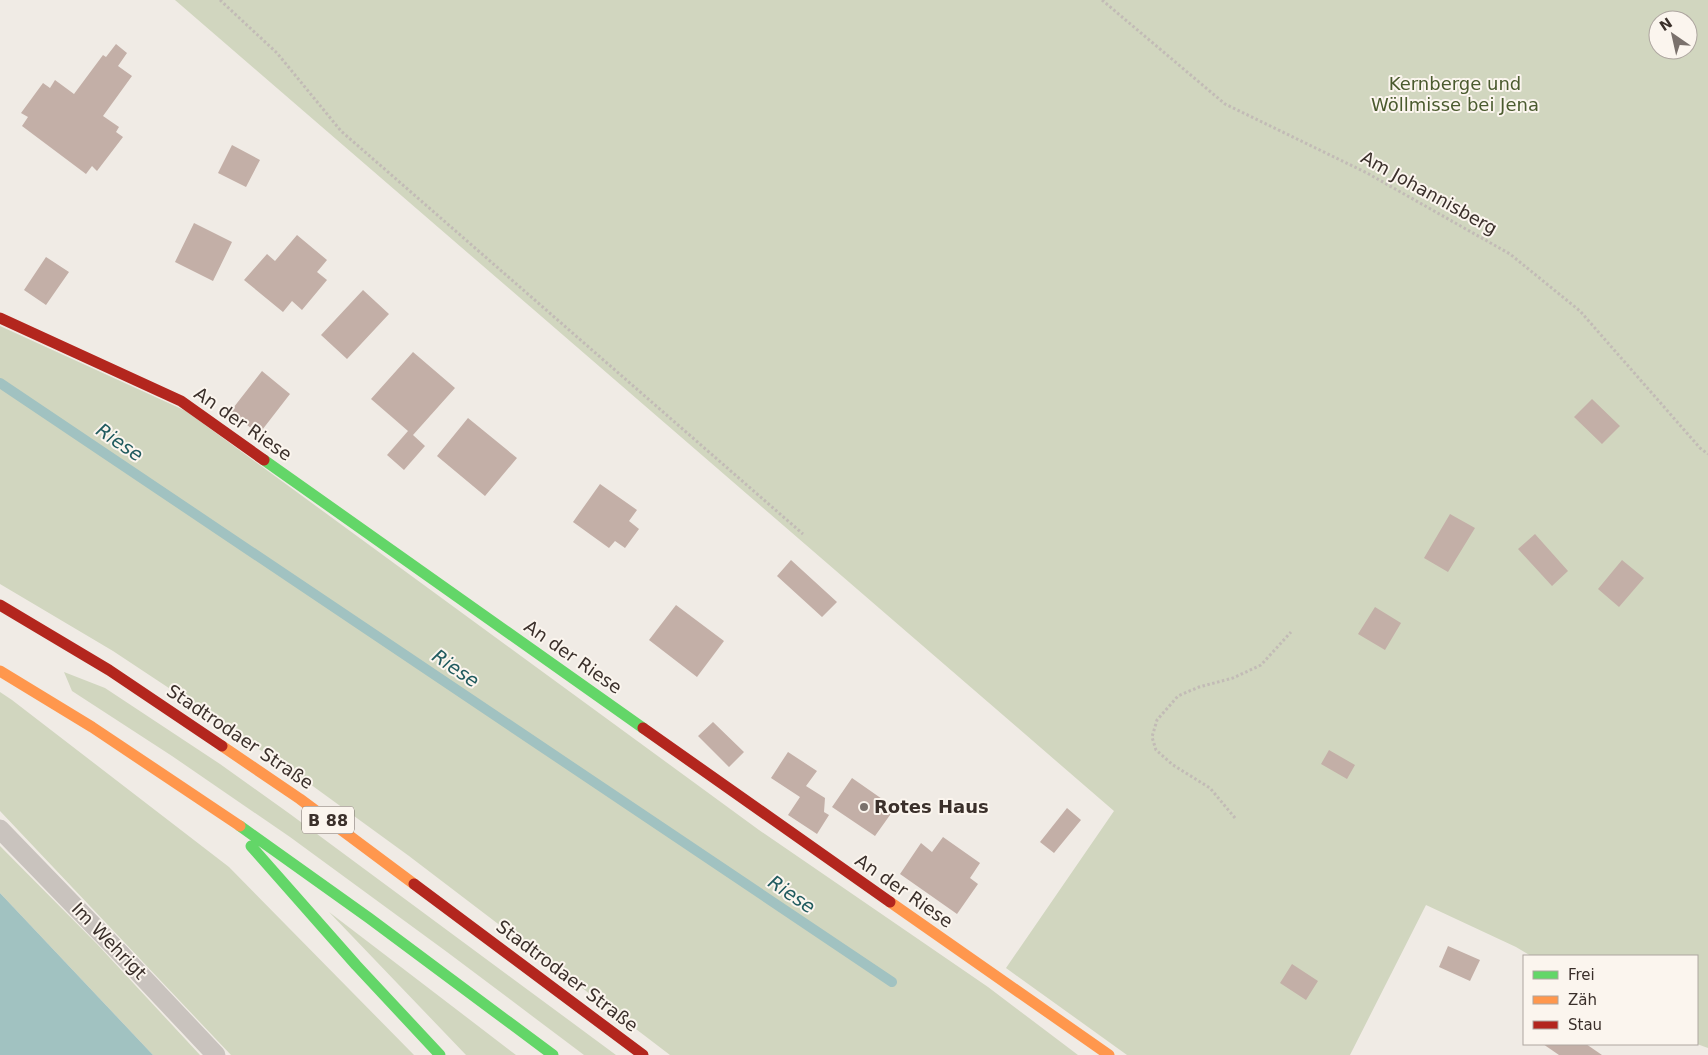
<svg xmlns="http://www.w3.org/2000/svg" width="1708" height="1055" viewBox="0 0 1708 1055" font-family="'DejaVu Sans',sans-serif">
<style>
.green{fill:#d1d6bf;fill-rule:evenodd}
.water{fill:#a1c2c1}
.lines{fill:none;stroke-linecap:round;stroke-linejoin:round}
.stream{stroke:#a1c2c1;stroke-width:10}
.building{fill:#c3afa7}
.path{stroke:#c2bbb6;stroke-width:3;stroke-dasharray:2.5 2.5;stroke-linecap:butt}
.lane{stroke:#c9c3be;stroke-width:19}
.fast{stroke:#63d668;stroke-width:11}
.slow{stroke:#ff974d;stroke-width:11}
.jam{stroke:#b3261e;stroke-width:11}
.poi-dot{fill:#7a716c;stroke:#fbf5ee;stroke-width:2}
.labels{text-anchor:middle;stroke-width:4;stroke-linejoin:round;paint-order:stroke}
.shield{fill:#fbf5ee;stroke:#756b66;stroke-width:1}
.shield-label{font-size:16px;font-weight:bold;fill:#3b302b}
.park-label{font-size:18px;fill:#4a5a2e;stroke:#fbf5ee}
.street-label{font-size:18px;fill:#3b302b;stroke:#fbf5ee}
.poi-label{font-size:18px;font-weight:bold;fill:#3b302b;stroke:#fbf5ee;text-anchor:start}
.water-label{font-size:19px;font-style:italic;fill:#1f5a5e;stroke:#fbf5ee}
</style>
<rect width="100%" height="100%" fill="#f0ebe5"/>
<path class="green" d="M175,0h1533v1048l-11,-4v-88h-166l-15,-9 -90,-42 -76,150h-223l-121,-87 108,-157zM1658,20h30v30h-30z
M0,326l186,85 573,419 229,157 90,68h-408l-261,-199 -99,-72 -114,-78 -83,-55 -113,-67z
M64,672l41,16 115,76 70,50 326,241h-32l-137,-103 -157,-115 -118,-81 -100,-65z
M0,692l12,8 217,167 185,188h-183l-231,-244z
M0,846l97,98 103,111h-47l-153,-162z
M329,912l187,143h-50z"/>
<path class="water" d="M0,893l153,162h-153z"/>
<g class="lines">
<path class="stream" d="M0,383l892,599"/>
</g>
<path class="building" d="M116,44l11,9 -9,13 14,10 -29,40 16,11 -3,5 7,5 -26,34 -5,-5 -6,8 -64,-48 6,-9 -7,-4 22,-30 7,5 5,-8 19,14 29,-39 3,2z
M232,145l28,15 -14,27 -28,-14z
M194,223l38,19 -19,39 -38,-19z
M297,235l30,25 -10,12 10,8 -25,30 -10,-9 -9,11 -39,-32 23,-26 8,7z
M46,257l23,15 -23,33 -22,-15z
M363,290l26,24 -42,45 -26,-24z
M413,352l42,36 -42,47 12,11 -21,24 -17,-15 21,-24 -37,-32z
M262,371l28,23 -31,40 -29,-22z
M1592,399l28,27 -18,18 -28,-27z
M468,418l49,40 -32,38 -48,-40z
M600,484l37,26 -8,11 10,8 -14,19 -10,-7 -6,7 -36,-26z
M1450,514l25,14 -27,44 -24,-14z
M1535,534l33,37 -16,15 -34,-37z
M791,560l46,42 -15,15 -45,-41z
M1622,560l22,18 -25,29 -21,-18z
M676,605l48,36 -27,36 -48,-37z
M1375,607l26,16 -16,27 -27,-16z
M713,722l31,30 -15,15 -31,-31z
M1329,750l26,15 -8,14 -26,-15z
M788,752l29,19 -11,15 19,12 -1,14 5,3 -12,19 -29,-19 12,-18 -29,-19z
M852,778l43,30 -20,28 -43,-29z
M1067,808l14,12 -27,33 -14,-11z
M943,837l37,26 -10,15 8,6 -21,30 -57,-40 21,-31 11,9z
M1448,946l32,14 -10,21 -31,-14z
M1292,964l26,17 -12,19 -26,-17z
M1543,1044h43l16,11h-43z"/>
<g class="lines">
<path class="path" d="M220,0l57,53 64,78 462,403
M1102,0l123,104 142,69 143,81 70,57 120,137 8,6
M1235,818l-25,-30 -37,-23 -17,-15 -4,-13 5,-17 21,-24 21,-9 34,-9 28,-13 30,-33"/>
<path class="lane" d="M0,829l119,123 97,103"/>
<path class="fast" d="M264,460l379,268
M240,826l129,92 184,137
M251,846l105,119 84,90"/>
<path class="slow" d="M0,671l92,56 148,99
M222,746l78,53 114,85
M890,902l219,153"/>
<path class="jam" d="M0,318l181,83 83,59
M0,605l109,65 113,76
M643,728l247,174
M414,884l229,171"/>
</g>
<circle class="poi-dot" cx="864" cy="807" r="5"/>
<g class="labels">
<rect class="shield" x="302" y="806.5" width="52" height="27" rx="4"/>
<g class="shield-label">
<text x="328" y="826">B 88</text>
</g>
<g class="park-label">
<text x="1455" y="90">Kernberge und<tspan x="1455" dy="21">Wöllmisse bei Jena</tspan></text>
</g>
<g class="street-label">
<text transform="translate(1429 193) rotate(29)" y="6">Am Johannisberg</text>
<text transform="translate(243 424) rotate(35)" y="6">An der Riese</text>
<text transform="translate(573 657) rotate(35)" y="6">An der Riese</text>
<text transform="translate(240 737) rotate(34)" y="6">Stadtrodaer Straße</text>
<text transform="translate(904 891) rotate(35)" y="6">An der Riese</text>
<text transform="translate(109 941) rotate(46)" y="6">Im Wehrigt</text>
<text transform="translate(567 976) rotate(37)" y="6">Stadtrodaer Straße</text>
</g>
<g class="poi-label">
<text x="874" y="813">Rotes Haus</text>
</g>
<g class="water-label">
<text transform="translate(120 442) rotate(34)" y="7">Riese</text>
<text transform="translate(456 668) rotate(34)" y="7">Riese</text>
<text transform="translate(792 894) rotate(34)" y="7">Riese</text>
</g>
</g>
<rect x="1523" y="955" width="175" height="90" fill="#fbf5ee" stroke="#aea6a0"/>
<rect x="1533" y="971" width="25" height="8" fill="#63d668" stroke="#aea6a0"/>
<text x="1568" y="980" font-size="15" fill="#3b302b">Frei</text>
<rect x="1533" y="996" width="25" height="8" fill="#ff974d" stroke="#aea6a0"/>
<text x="1568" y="1005" font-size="15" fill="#3b302b">Zäh</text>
<rect x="1533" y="1021" width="25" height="8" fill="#b3261e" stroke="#aea6a0"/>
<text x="1568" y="1030" font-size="15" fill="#3b302b">Stau</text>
<g transform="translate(1673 35) rotate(326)"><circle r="24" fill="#fbf5ee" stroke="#aea6a0"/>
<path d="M0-4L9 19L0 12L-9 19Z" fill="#7a716c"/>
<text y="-8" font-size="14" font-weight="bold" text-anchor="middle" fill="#3b302b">N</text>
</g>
</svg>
